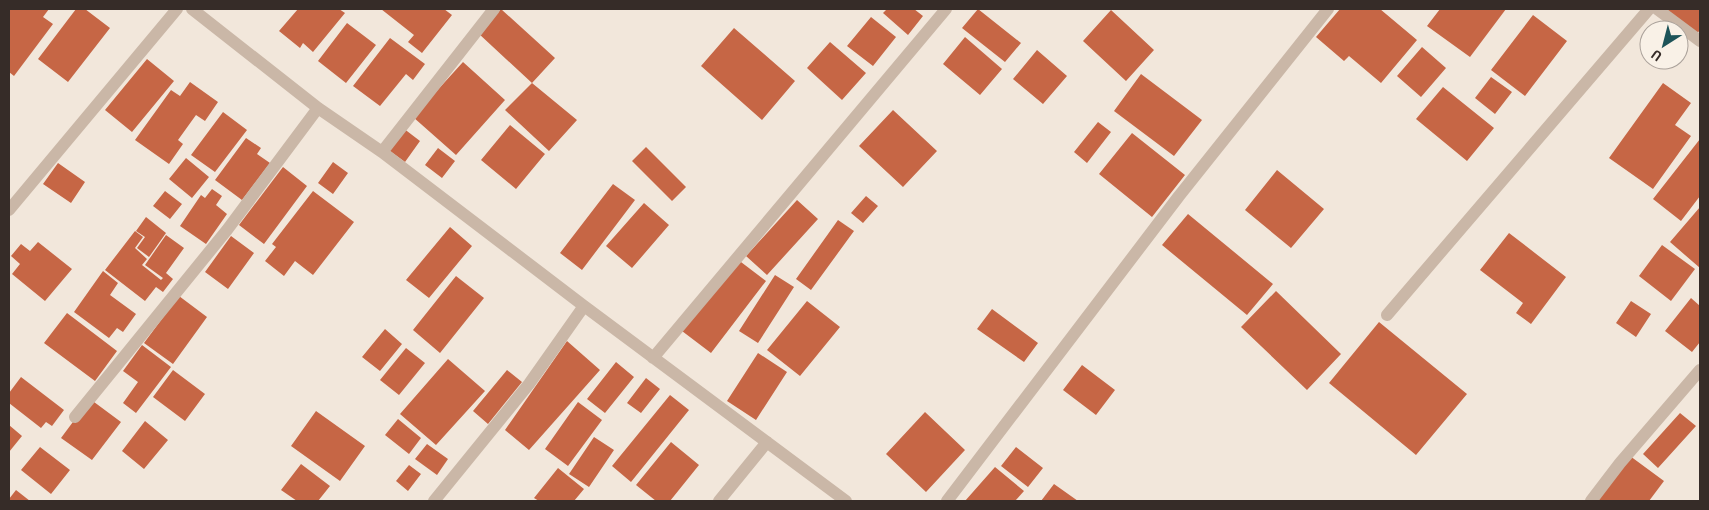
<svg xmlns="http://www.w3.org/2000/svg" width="1709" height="510" viewBox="0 0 1709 510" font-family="'Titillium Web',sans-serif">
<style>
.building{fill:#c66645}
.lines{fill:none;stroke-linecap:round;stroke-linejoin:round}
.minor{stroke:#cab7a7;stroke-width:12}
</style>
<rect width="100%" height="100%" fill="#f2e7db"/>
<path class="building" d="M9,9h40l-6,8 10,7 -39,52 -5,-4z
M76,9h9l25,19 -42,54 -30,-23z
M298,9h41l6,4 -32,39 -10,-9 -3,5 -21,-17z
M381,9h63l8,6 -30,38 -14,-11 6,-7z
M501,9l54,49 -23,25 -54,-50z
M887,9h27l9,7 -15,19 -25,-22z
M978,9l43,34 -16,19 -43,-34z
M1340,9h40l37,31 -36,43 -32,-27 -5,5 -28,-24z
M1440,9h66l-36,48 -43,-31z
M1663,9h37v21l-5,6z
M1111,10l43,40 -28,31 -43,-40z
M1533,15l34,26 -42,55 -34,-26z
M871,17l25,20 -23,29 -26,-20z
M347,23l29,22 -30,38 -28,-22z
M734,28l61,53 -33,39 -61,-54z
M965,37l37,32 -22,26 -37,-31z
M390,38l35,26 -12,16 -7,-6 -26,32 -27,-20z
M830,42l36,31 -24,27 -35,-32z
M1422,47l24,21 -25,29 -24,-21z
M1037,50l30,26 -24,28 -30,-25z
M147,59l27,22 -42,51 -27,-22z
M463,62l42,38 -49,55 -43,-38z
M1141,74l61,46 -28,36 -60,-45z
M1491,77l21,15 -17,22 -20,-16z
M190,82l28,20 -13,19 -9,-6 -18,25 5,4 -14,20 -34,-24 36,-50 9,6z
M532,83l45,37 -28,31 -44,-41z
M1663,83l28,20 -16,22 16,11 -38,53 -44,-31z
M1443,87l51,41 -27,33 -51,-42z
M893,110l44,41 -34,36 -44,-41z
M223,112l24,18 -32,42 -24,-17z
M1098,122l13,10 -24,31 -13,-11z
M510,125l35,29 -29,35 -35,-29z
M403,128l17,13 -15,21 -18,-13z
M1132,133l53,42 -33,42 -53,-43z
M246,138l15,10 -4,6 13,9 -28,37 -27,-20z
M1700,139v57l-19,25 -28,-22z
M646,147l40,40 -14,14 -40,-40z
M438,148l17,13 -13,17 -17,-13z
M186,158l23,19 -17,21 -23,-19z
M333,162l15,11 -15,21 -15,-11z
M58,163l27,19 -14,21 -28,-19z
M283,167l24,19 -43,58 -25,-19z
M1277,170l47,39 -33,39 -46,-38z
M613,184l22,16 -53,70 -22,-17z
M212,189l10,7 -6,9 11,9 -21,30 -26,-18 21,-31 4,3z
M165,191l17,13 -12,15 -17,-13z
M313,191l41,31 -41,53 -18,-14 -11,15 -19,-15 11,-14 -4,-3z
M866,196l12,10 -15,17 -12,-10z
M797,200l21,19 -51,56 -21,-19z
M644,203l25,22 -37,43 -26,-22z
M1700,207v61l-30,-26z
M1188,214l85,70 -26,31 -85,-70z
M146,217l20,16 -17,24 -12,-9 8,-11 -9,-6z
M838,220l16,11 -43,59 -15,-11z
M450,227l22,19 -43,52 -23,-18z
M135,231l8,6 -8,11 12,11 -5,6 19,15 2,-2 -18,-13 21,-30 18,13 -18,25 7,6 -10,13 -7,-5 -11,14 -40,-31z
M1509,233l57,44 -35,47 -15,-11 7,-10 -43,-33z
M231,236l23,17 -26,36 -23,-17z
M38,242l34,27 -27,32 -33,-27 8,-10 -9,-8 10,-12 9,7z
M1662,245l33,24 -24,32 -32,-25z
M737,259l29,22 -55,72 -29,-22z
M103,271l15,12 -8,12 26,19 -13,18 -6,-4 -8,10 -35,-26z
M775,275l19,12 -36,56 -19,-12z
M456,276l28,22 -44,55 -27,-23z
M1276,291l65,63 -34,36 -66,-63z
M179,296l28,21 -34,47 -29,-21z
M1691,298l9,8v36l-8,10 -27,-21z
M807,301l33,26 -40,49 -33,-26z
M1631,301l20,13 -15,23 -20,-14z
M992,309l46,34 -14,19 -47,-33z
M67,313l50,38 -22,30 -51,-38z
M1379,322l88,72 -51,61 -87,-72z
M385,329l17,15 -22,27 -18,-14z
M567,341l33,29 -71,80 -24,-20z
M142,345l29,22 -35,46 -13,-10 15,-21 -15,-11z
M406,348l19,15 -26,32 -19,-15z
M758,353l29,19 -31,48 -29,-19z
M448,359l37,32 -49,54 -36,-31z
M616,362l18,15 -29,36 -18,-14z
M1082,365l33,25 -19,25 -33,-25z
M173,370l32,24 -20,27 -32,-24z
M507,370l15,12 -34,42 -15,-13z
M21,377l43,33 -12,16 -6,-4 -5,6 -32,-25v-10z
M646,378l14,11 -19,24 -14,-10z
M670,395l19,15 -58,72 -19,-16z
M90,399l31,23 -29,38 -31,-22z
M578,402l24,18 -34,46 -23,-17z
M316,411l49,35 -25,35 -49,-35z
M925,412l40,38 -39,42 -40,-38z
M1680,413l16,13 -38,42 -15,-14z
M398,419l23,19 -12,16 -24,-19z
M145,421l23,19 -24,29 -22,-18z
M9,425l13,11 -13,16z
M594,437l20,13 -25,37 -20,-13z
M671,442l28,23 -29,36h-14l-20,-16z
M427,444l21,15 -11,16 -22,-16z
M40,447l30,23 -19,24 -30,-24z
M1016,447l27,21 -15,19 -27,-21z
M1630,456l34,25 -15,20h-53z
M301,464l29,22 -12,15h-21l-16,-11z
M409,465l12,9 -13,17 -12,-10z
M995,467l29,24 -9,10h-50z
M558,468l26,21 -10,12h-35l-5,-3z
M1054,484l24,17h-37z
M16,490l14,11h-21v-2z"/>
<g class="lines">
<path class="minor" d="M192,9l126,99 64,44 202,154 262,195
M1657,9l43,32
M382,152l112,-143
M9,210l168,-201
M1387,315l262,-306
M653,358l293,-349
M75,417l152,-187 91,-122
M434,501l95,-117 55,-78
M719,501l48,-59
M947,501l232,-305 149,-187
M1591,501l29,-38 80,-93"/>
</g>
<rect width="1709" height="510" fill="none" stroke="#362c28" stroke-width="20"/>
<g transform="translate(1664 45) rotate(216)"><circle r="24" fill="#f9f1e7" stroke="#aba29b"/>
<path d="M0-4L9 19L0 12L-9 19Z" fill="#1d5358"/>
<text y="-8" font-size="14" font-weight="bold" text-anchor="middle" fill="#362c28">U</text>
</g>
</svg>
